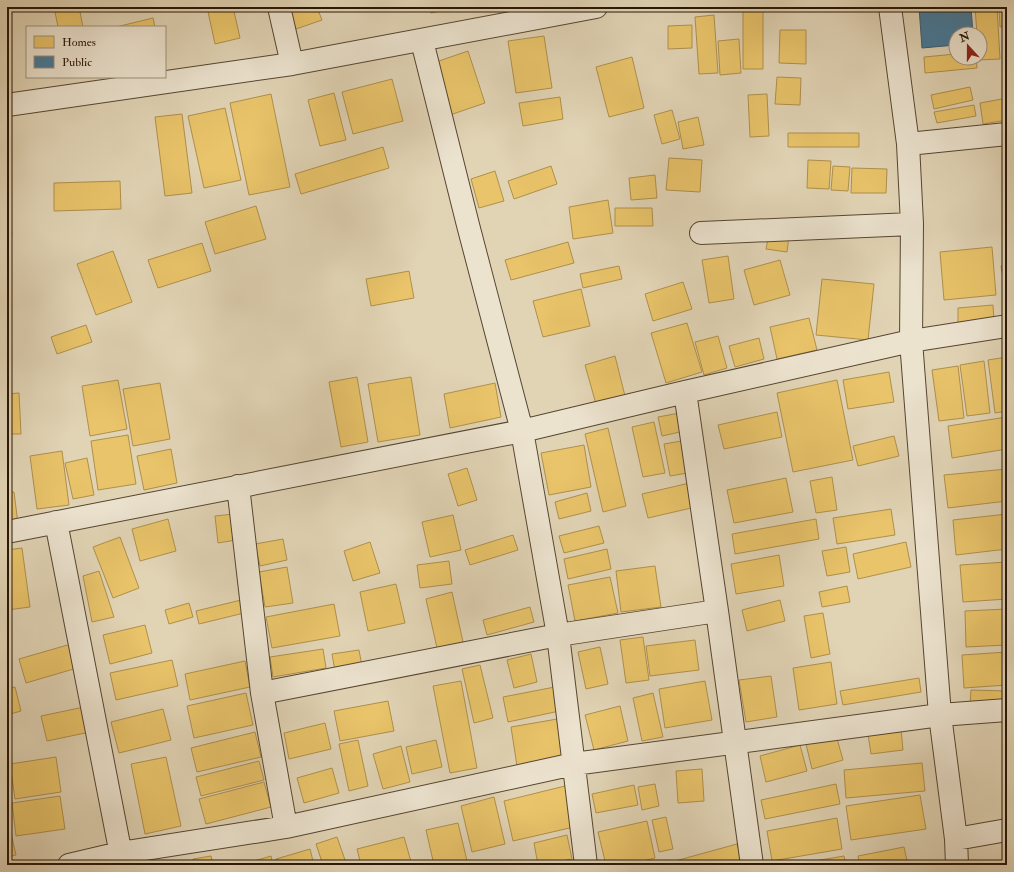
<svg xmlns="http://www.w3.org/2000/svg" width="1014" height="872" viewBox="0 0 1014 872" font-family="'IM FELL Double Pica',serif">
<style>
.homes{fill:#e9c46a;stroke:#af904c}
.public{fill:#457b9d;stroke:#3c5d70}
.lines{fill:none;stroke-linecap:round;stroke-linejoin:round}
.street-casing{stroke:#564632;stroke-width:24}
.street{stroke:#ece3cf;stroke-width:22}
</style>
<rect width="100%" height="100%" fill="#e1d4b5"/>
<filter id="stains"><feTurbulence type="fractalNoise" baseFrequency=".005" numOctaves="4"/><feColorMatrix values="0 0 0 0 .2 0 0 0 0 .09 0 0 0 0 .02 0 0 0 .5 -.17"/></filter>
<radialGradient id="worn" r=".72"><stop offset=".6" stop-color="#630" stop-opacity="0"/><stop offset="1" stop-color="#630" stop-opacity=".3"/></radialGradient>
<path class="homes" d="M54,7h25l4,20h-25z
M207,7h26l7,31 -25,6z
M288,7h29l5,13 -26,9z
M429,7h29l-27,6z
M743,7h20v62h-20z
M975,7h22l3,52 -22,1 2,-2v-24h-3z
M999,7h8v19l-7,1z
M714,15l4,58 -19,1 -4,-57z
M153,18l2,9h-39z
M692,25v23l-24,1v-23z
M780,30h26v34l-27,-1z
M544,36l8,52 -36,5 -8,-52z
M739,39l2,34 -21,2 -2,-34z
M468,51l17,52 -35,12 -17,-52z
M956,54v4h20l1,10 -52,5 -1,-16z
M632,57l12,51 -35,9 -13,-50z
M777,77l24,1 -1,27 -25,-1z
M392,79l11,42 -50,13 -11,-42z
M970,87l3,13 -39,9 -3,-14z
M334,93l12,47 -26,6 -12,-46z
M271,94l19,93 -41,8 -19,-92z
M767,94l2,42 -19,1 -2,-42z
M560,97l3,22 -40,7 -4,-23z
M1007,98v22l-24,4 -3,-21z
M974,105l2,11 -39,7 -3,-11z
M225,108l16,72 -37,8 -16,-72z
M672,110l8,29 -18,5 -8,-29z
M182,114l10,79 -27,3 -10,-79z
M698,117l6,28 -21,4 -5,-27z
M788,133h71v14h-71z
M383,147l6,21 -88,26 -6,-20z
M669,158l33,2 -2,32 -34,-2z
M808,160l23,1 -2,28 -22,-1z
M551,166l6,18 -43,15 -6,-18z
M833,166l17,1 -2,24 -17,-1z
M852,168l35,1 -1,24h-35z
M495,171l9,30 -25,7 -8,-29z
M655,175l2,23 -26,2 -2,-22z
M120,181l1,28 -67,2v-28z
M7,195l5,40h-5z
M608,200l5,33 -40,6 -4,-32z
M256,206l10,33 -51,15 -10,-32z
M615,208h37l1,18h-38z
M769,234l20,2 -2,16 -21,-3z
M568,242l6,21 -63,17 -6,-20z
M202,243l9,28 -53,17 -10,-28z
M992,247l4,48 -52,5 -4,-48z
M113,251l19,51 -36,13 -19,-51z
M728,256l6,43 -25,4 -7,-43z
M780,260l10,35 -36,10 -10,-35z
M1007,265v38l-6,-37z
M619,266l3,13 -39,9 -3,-14z
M409,271l5,27 -43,8 -5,-27z
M822,279l52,5 -6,56 -52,-5z
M683,282l9,27 -39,12 -8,-27z
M581,289l9,37 -47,11 -10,-36z
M993,305l1,16 -36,3v-16z
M809,318l8,32 -40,9 -7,-32z
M687,323l15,49 -36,11 -15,-50z
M86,325l6,17 -35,12 -6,-17z
M718,336l9,32 -23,7 -9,-33z
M759,338l5,21 -29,8 -6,-21z
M615,356l10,40 -29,8 -11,-39z
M1007,357v54l-12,2 -7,-53z
M984,361l6,52 -23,3 -7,-51z
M958,366l6,52 -25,3 -7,-51z
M889,372l5,30 -46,7 -5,-29z
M357,377l11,65 -27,5 -12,-65z
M411,377l9,58 -42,7 -10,-58z
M118,380l9,49 -37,7 -8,-50z
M837,380l16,80 -60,12 -16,-79z
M160,383l10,56 -37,7 -10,-57z
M495,383l6,34 -51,11 -6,-34z
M19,393l2,41h-14v-40z
M685,412l4,18 -27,6 -4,-19z
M777,412l5,25 -58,12 -6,-24z
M1007,417v32l-55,9 -4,-32z
M654,422l11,51 -22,4 -11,-50z
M608,428l18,78 -23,6 -18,-78z
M128,435l8,49 -38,6 -7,-49z
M894,436l5,20 -41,10 -5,-20z
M687,440l6,32 -23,4 -6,-32z
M584,445l7,42 -42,8 -8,-42z
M171,449l6,34 -33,7 -7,-34z
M62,451l7,54 -32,4 -7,-53z
M87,458l7,37 -21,4 -8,-36z
M467,468l10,32 -19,6 -10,-32z
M1007,469v32l-59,7 -4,-33z
M832,477l5,33 -21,3 -6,-32z
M786,478l7,34 -59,11 -7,-33z
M694,482l6,24 -52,12 -6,-24z
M7,492h7l4,32 -11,1z
M587,493l4,18 -32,8 -4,-17z
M891,509l4,26 -58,9 -4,-26z
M234,514l2,26 -18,3 -3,-27z
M1007,514v35l-51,6 -3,-35z
M453,515l8,35 -31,7 -8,-35z
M168,519l8,32 -36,10 -8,-32z
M816,519l3,20 -84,15 -3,-20z
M599,526l5,17 -40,10 -5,-17z
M513,535l5,15 -48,15 -5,-15z
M120,537l19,51 -26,10 -20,-51z
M283,539l4,21 -27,6 -5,-22z
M370,542l10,31 -27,8 -9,-30z
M906,542l5,25 -53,12 -5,-25z
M846,547l4,25 -23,4 -5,-25z
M22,548l8,59 -23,3v-60z
M607,549l4,20 -43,10 -4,-20z
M779,555l5,31 -48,8 -5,-30z
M449,561l3,23 -32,4 -3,-23z
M1007,562v37l-44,3 -3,-37z
M655,566l6,41 -40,5 -5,-41z
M287,567l6,36 -28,4 -6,-35z
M99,571l15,46 -22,5 -9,-46z
M610,577l8,36 -43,8 -7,-36z
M396,584l9,39 -37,8 -8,-39z
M847,586l3,16 -28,5 -3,-15z
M452,592l11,50 -26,6 -11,-49z
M241,600l3,13 -45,11 -3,-13z
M780,600l5,21 -38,10 -5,-21z
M189,603l4,14 -24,7 -4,-14z
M334,604l6,32 -68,12 -6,-31z
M530,607l4,15 -47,13 -4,-15z
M1007,609v36l-41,2 -1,-36z
M823,613l7,41 -19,4 -7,-42z
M145,625l7,28 -42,11 -7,-29z
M643,637l6,43 -23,3 -6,-43z
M695,640l4,30 -49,6 -4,-30z
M71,644l6,24 -51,15 -7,-24z
M600,647l8,37 -22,5 -8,-37z
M323,649l3,19 -53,9 -3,-20z
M359,650l3,16 -27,5 -3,-17z
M1007,652v33l-43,3 -2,-33z
M531,654l6,28 -23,6 -7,-28z
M172,660l6,26 -62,14 -6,-27z
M245,661l5,26 -60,13 -5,-26z
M831,662l6,42 -38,6 -6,-42z
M480,665l13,53 -19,5 -12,-54z
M771,676l6,41 -31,5 -7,-42z
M919,678l2,14 -78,13 -3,-14z
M461,681l16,87 -27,5 -17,-87z
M705,681l7,39 -47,8 -6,-39z
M560,686l4,24 -56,12 -5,-25z
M15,687l6,24 -14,4v-26z
M971,690l36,1v15h-37z
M246,693l7,32 -59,13 -7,-32z
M653,693l10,44 -21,4 -9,-43z
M388,701l6,30 -54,10 -6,-30z
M620,706l8,35 -34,9 -9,-35z
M84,707l6,25 -43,9 -6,-25z
M163,709l8,31 -52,13 -8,-31z
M563,718l6,40 -52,8 -6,-39z
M325,723l6,26 -42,10 -5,-26z
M901,729l2,21 -32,4 -3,-20z
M255,732l6,25 -64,15 -6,-24z
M836,735l7,25 -31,9 -6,-25z
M358,740l10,46 -19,5 -10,-47z
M436,740l6,27 -30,7 -6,-27z
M800,745l7,26 -41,11 -6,-26z
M401,746l9,36 -27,7 -10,-35z
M56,757l5,35 -46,7 -5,-35z
M166,757l15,69 -36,8 -14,-70z
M259,761l5,19 -63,16 -5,-19z
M922,763l3,28 -79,7 -2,-28z
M332,768l7,25 -35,10 -7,-25z
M702,769l2,32 -26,2 -2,-32z
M264,782l7,25 -65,17 -7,-25z
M655,784l4,22 -17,4 -4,-23z
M836,784l4,20 -75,15 -4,-19z
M634,785l4,20 -42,8 -4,-19z
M565,786l9,41 -61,14 -9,-40z
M920,795l6,34 -75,11 -5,-34z
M60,796l5,33 -49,7 -4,-33z
M494,797l11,47 -33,8 -11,-46z
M7,816l9,39 -9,2z
M666,817l7,32 -14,3 -7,-32z
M837,818l5,31 -70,12 -5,-30z
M647,821l8,37 -29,7h-20l-8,-33z
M458,823l10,42h-34l-8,-35z
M567,835l5,24 -34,6 -4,-22z
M337,837l8,23 -14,5h-8l-7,-21z
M404,837l8,28h-51l-4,-16z
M737,844l6,21h-66l-2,-4z
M904,847l4,18h-48l-2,-9z
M310,849l4,16h-36l-2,-6z
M211,856l2,9h-19l-1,-6z
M271,856l2,9h-18l-1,-4z
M844,856l2,9h-56z
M511,860l1,5h-28z"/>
<path class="public" d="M919,7h52l2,27h-17v11l-34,3z"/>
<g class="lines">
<defs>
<path id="street" d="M279,7l13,57
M890,7l18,137 4,80 -1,117 29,374 16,124 1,26
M422,41l46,184 54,206 36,204 28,230
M7,105l285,-41 304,-57
M908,144l99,-10
M701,233l211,-9
M238,486l24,207 24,134
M56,522l67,343
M7,532l515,-101 163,-39 226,-51 96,-15
M717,611l35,254
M262,693l296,-58 159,-24 -32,-219
M956,839l51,-9
M69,865l51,-12 166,-26 288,-63 366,-49 67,-5"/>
</defs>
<use href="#street" class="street-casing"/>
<use href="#street" class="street"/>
</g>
<rect width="1014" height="872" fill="none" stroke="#e1d4b5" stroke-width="24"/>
<rect x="8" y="8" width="998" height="856" fill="none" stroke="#281607" stroke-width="2"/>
<rect x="12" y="12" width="990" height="848" fill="none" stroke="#281607"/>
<rect x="26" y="26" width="140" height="52" fill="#ece3cf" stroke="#9e917f"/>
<rect x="34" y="36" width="20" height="12" fill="#e9c46a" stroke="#9e917f"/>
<text x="62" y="46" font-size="12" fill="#281607">Homes</text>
<rect x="34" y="56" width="20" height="12" fill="#457b9d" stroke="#9e917f"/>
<text x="62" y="66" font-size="12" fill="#281607">Public</text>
<g transform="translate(968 46) rotate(339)"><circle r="19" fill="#ece3cf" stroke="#9e917f"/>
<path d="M0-3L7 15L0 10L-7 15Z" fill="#8f2418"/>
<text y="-6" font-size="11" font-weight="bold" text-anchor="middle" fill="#281607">N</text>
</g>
<rect width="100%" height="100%" filter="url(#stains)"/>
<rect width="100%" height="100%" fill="url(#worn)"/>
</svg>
